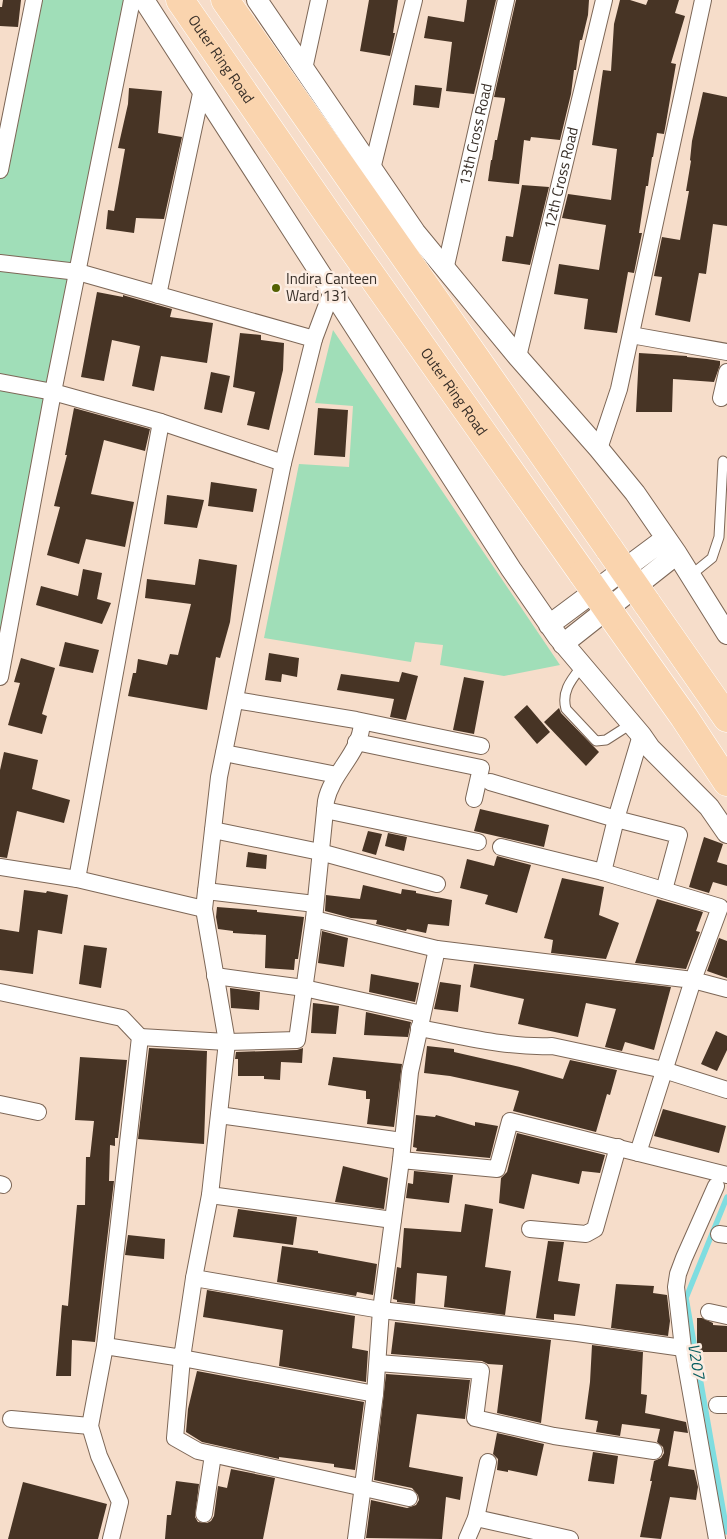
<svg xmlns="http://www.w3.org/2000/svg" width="727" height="1539" viewBox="0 0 727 1539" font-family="'Titillium Web',sans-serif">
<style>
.green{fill:#a0deb8}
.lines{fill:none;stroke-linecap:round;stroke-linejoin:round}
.stream{stroke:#7fdde0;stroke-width:5.5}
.building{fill:#473425}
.service-casing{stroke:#7d6757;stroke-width:11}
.minor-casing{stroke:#7d6757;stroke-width:18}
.tertiary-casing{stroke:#7d6757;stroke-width:22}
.trunk-casing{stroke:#fff;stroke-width:29}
.service{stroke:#fff;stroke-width:9}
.minor{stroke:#fff;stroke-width:16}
.tertiary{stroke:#fff;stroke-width:20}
.trunk{stroke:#fad4ae;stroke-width:28}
.trunk-bridge-casing{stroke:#fff;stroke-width:29;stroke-linecap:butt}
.trunk-bridge{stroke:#fad4ae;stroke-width:28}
.poi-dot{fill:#536103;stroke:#fcece1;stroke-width:2}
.labels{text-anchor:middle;stroke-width:5;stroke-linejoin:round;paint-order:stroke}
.street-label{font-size:15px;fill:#382f28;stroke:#fcece1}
.poi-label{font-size:15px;fill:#382f28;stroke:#fcece1;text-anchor:start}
.water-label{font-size:16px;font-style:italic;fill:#085d60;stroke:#fcece1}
</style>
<rect width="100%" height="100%" fill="#f6ddca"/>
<path class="green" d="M34,0h98l-132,677v-507z
M333,330l227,335 -56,11 -64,-11 3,-20 -28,-3 -4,20 -147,-24 35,-174 50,3 4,-61 -38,-3z"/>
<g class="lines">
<path class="stream" d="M727,1197l-41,101 41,234"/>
</g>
<path class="building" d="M3,0h18l-3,27 -18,-1v-19h2z
M369,0h29l-5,33h2l-5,23 -30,-5z
M467,0h29l-22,94 -28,-3 6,-49 -28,-4 4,-22 36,6z
M516,0h73l-1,15 -6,25h-2l-4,30h-2l-3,24 -11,46 -29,-3 -1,4 -6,-1 -5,44 -31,-3 3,-21h1l3,-20h2l8,-40v-2l-11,-1z
M620,0h10l16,5 2,-5h31l-4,13 10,3 -14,47 5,1 -10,59 -2,11 -7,-1 -4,24h-1l-4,29h-2l-7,47h3l-8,40 -6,-1 -11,61 -33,-4 4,-30 -34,-5 5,-30 40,6 7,-45 -44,-7 6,-24 43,6 6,-51 -25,-4 11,-75 8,1 3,-47z
M415,85l27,3 -3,20 -26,-3z
M129,88l33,3 -4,42 24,4 -18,82 -28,-1 -2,15 -28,-4 2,-19 6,1 11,-62 -7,-1 10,-44z
M703,92l24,5v129l-14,-2 -7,50 -7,-1 -9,49 -35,-7 7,-38 -8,-1 8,-39 18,3 9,-49h-3l5,-30 -1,-1 2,-19z
M522,185l27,2 -19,78 -28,-4 4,-25 7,1z
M97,292l26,5v-2l3,1 46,13 -2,8 43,6 -6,40 -46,-7 -7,35 -22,-5 8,-40 -28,-6 -8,41 -23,-4z
M240,333l21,2v5l23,3 -1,27 -14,60 -22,-5 8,-33 -22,-5z
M639,353l48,3v1l20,2 13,2v4l-6,17 -41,-3 -1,33h-36z
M211,372l19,4 -8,37 -18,-4z
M74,408l76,21 -5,22 -41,-11 -13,54 43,8 -9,45 -39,-8 -7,25 -32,-9 13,-48 -6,-1 13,-51h-2z
M318,408l30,2 -3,47 -31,-2z
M211,482l46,7 -4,23 -45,-6z
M167,495l37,5 -7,28 -33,-4z
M199,559l38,6 -7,57 -10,36 -4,-1 -9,53 -79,-14 5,-23h3l2,-14 29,6 3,-11 8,1 13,-51 -46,-6 2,-19 48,6z
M83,569l19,4 -5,26 14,4 -9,21 -66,-19 5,-19 37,10z
M65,642l34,8 -6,23 -34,-7z
M269,653l30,5 -2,19 -15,-3 -1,8 -16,-2z
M21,658l34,10 -13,46 5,2 -5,18 -34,-9 12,-42 -6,-1z
M402,672l16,4 -12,44 -16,-3 4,-18 -57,-9 4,-16 58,8z
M464,677l20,4 -10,53 -21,-4z
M527,705l23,27 -13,12 -23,-27z
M559,708l2,5 38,39 -13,14 -42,-44z
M4,752l34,8 -6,29 38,11 -6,23 -47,-12 -10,47 -7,-1v-87z
M480,809l69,16 -5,22 -70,-16z
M368,831l14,3 -6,21 -14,-4z
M388,833l19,4 -3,14 -19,-5z
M704,837l19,7 -6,18 10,3v21l-14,-4 -4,11 -20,-6z
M248,852l19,3 -1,14 -20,-2z
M497,856l34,9 -14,48 -32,-9 3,-9 -28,-7 7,-29 27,7z
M562,878l42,9 -5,28 20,8 -13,36 -55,-6 2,-13 -9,-2z
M363,885l38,9 1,-5 14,2v2l36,7 -3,26 -21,-2 -2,9 -19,-4 -1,2 -30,-7 1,-4 -26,-2 -26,-7 1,-16 34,4z
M24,890l22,3 1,-2 21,4 -6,39 -24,-4 -5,44 -33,-4v-41l19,3z
M657,899l46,13 -7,19 4,1 -14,37 -51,-6z
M217,907l40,3v2l47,5 -6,42h-3l-1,11 -29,-2 1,-33 -33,-2v-2l-15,-2 -2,-12z
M322,931l26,7 -4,29 -26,-4z
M719,938l8,3v37l-20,-7z
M84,945l23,3 -6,40 -22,-4z
M474,964l197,23 -17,63 -29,-8 -3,9 -17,-4 11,-38 -30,-6 -8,34 -60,-13 6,-25 -54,-12z
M371,974l48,9 -4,19 -46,-10z
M440,982l21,3 -3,27 -24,-3z
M230,988l30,4 -1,18 -28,-2z
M313,1003l26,3 -3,28 -25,-1z
M366,1012l45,10 -3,15 -44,-2z
M716,1031l11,5v14l-10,21 -16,-7z
M427,1046l27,3v3l66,15 43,12 7,-19 47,10 -7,25 -3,-1 -11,38 -83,-21 6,-20 -69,-15 -26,-3z
M149,1048l58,3 -3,93 -66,-5z
M303,1048l-1,15 -21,-1 -1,18 -16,-1v-3h-26v-17h-3l1,-7 61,-2z
M80,1057l47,3 -9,78h-3v8l-5,-1 -1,36h5l-19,161 -23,-2 -1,36h-15l6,-71 6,1 9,-101h8l1,-48h4l4,-36 -19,-1z
M333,1057l69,7 -8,63 -27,-3 3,-25h-4v-8l-38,-6z
M663,1109l63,17 -7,27 -65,-17z
M416,1115l19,2 1,-2 39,11v-4l23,4 -8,32 -74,-7 1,-3 -4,-1z
M517,1133l88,22 -5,18 -18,-2 -3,13 -47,-10 -8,35 -25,-6 2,-25 6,-6z
M343,1166l45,12 -4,31 -49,-7z
M414,1171l39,4 -4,28 -43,-5 2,-15 5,1z
M465,1204l28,5 -8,58 26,4 -6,44 -61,-8 3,-31 -30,-3 -2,31 -18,-2v-2l-4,-1 4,-32 4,1 3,-40 57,4z
M238,1209l59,8 -4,28 -60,-8z
M128,1235l37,4 -1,20 -39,-4z
M548,1241l16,1 -6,39 22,3 -5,32 -21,-2v6l-18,-2z
M282,1246l36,5v2l59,11 -4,31 -16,-3 -1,4 -79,-14z
M616,1284l38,2 -1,7 14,2 3,26 -2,15 -57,-8z
M207,1290l148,26 -3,32 16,3 -2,31 -87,-16 4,-36 -80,-13z
M697,1318h5l11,5v2l14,1v26h-30z
M395,1322l156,18 -10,83 -44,-10 6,-48 -15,-1 -6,-3 -91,-7z
M592,1345l51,7 -2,42 6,1 -2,18 41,9 2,11 -14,-2 -6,35 26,4 4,17 -2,13 -26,-3 -9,42 -21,-2 12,-56h-2l4,-20 7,-3 3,-5 -1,-6 -6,-5 3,-13 -38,-5 -2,12 -24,-4 2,-11 -13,-2 5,-37z
M197,1371l167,31 -9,68 -21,-3v-3l-55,-7v2l-77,-17 -16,-10 2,-23z
M386,1374l84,6 -5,39 -48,-5 -8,53 54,10 -3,23 -14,-3 -4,42 -76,-1 5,-38 36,8 9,-3 3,-5 -1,-5 -6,-7 -38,-8z
M497,1433l47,11 -7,32 -29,-6v2l-11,-2 1,-11 -5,-5z
M593,1452l25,4 -4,28 -26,-3z
M231,1469l44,9 -12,61h-98l2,-24h4l5,-34 23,3 -4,33 3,5 9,1 4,-2 3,-5 4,-30 9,2z
M23,1482l84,22 -9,35h-90z"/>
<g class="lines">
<defs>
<path id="service" d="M691,575l21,-17 7,-21 4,-76
M582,666c-10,13 -21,25 -16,43l30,32 10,-1 25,-16"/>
<g id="minor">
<path d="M304,69l15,-69"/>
<path d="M372,169l42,-169"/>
<path d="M0,170l34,-170"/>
<path d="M0,263l78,9 236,67 -31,124 -64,314 -15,132 23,133 -17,153 183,25"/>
<path id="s1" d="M445,270l61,-270"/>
<path d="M158,295l44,-206"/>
<path d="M631,335l96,17"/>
<path d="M314,339l18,-48"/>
<path id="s2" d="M518,357l86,-357"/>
<path d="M0,382l53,10 108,30 122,41"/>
<path d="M721,398l6,-26"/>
<path d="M599,449l20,-60 84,-389"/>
<path d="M0,677l53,-285 79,-392"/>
<path d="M235,700l121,20 125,26"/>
<path d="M356,742l125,26 -7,31"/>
<path d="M224,753l113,22"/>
<path d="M490,782l126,37 63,16 -15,55"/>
<path d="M325,810l153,32"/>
<path d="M213,830l107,22 117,32"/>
<path d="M501,847l102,25 117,35 -27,73 34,9"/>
<path d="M0,867l77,12 127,30"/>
<path d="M603,872l13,-53 25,-84"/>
<path d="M77,879l84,-457"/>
<path d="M206,891l109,13"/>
<path d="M314,919l123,30 256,31 -55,173"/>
<path d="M215,976l89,12 118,26"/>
<path d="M0,992l122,26 18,19 -35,309"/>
<path d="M419,1028c44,8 89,20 133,18l112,24 63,20"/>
<path d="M140,1037l87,5 70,-2 17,-121 12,-118c6,-29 35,-48 36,-79"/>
<path d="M0,1104l38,8"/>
<path d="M219,1115l183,26"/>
<path d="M401,1160l9,-88 27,-123"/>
<path d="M0,1184l3,1"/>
<path d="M716,1186l-32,72 -6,16 -2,13 7,61 34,191"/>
<path d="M530,1229l56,5 9,-5 23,-82"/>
<path d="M719,1234l8,1"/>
<path d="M194,1278l187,32 196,23 106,15"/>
<path d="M709,1312l18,4"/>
<path d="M378,1363l103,8 -6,47 79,18 100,15"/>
<path d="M375,1394l-193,-36 -7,80 23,13 211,47"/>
<path d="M717,1405h10"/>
<path d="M11,1419l79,7"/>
<path d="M204,1514l9,-59"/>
<path d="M476,1518l94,21"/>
<path d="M111,1539l9,-37 -21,-46 -9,-30 15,-80 77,12 12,-80 16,-83"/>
<path d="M356,1539l19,-145 6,-84 20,-150 96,9 13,-48 217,54"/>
<path d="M467,1539l9,-21 12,-56"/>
</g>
<path id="tertiary" d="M144,0l367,569 47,68 83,98 9,13 59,59 18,26
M257,0l158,232 103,125 81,92 36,44 42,61 50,80
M549,625l117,-87
M563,644l114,-90"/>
<g id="trunk">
<path id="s3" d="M180,0l150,217 253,357"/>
<path d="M225,0l385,550"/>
<path d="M646,602l81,116"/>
<path d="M613,617l71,100 43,65"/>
</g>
</defs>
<use href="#service" class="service-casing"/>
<use href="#minor" class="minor-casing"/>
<use href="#tertiary" class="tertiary-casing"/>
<use href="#trunk" class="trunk-casing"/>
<use href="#service" class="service"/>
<use href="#minor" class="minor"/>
<use href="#tertiary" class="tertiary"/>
<use href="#trunk" class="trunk"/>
<defs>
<path id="trunk-bridge" d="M610,550l36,52
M583,574l30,43"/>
</defs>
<use href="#trunk-bridge" class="trunk-bridge-casing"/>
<use href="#trunk-bridge" class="trunk-bridge"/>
</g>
<circle class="poi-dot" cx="276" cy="288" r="5"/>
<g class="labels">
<g class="street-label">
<text dy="5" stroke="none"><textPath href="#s3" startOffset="72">Outer Ring Road</textPath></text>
<text dy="5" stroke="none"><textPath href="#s1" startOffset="139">13th Cross Road</textPath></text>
<text dy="5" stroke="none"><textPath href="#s2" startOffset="184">12th Cross Road</textPath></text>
<text dy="5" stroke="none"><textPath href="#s3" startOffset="478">Outer Ring Road</textPath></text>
</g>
<g class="poi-label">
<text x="286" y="284">Indira Canteen<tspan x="286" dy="17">Ward 131</tspan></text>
</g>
<g class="water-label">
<text transform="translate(697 1361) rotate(80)" y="6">V207</text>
</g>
</g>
</svg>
